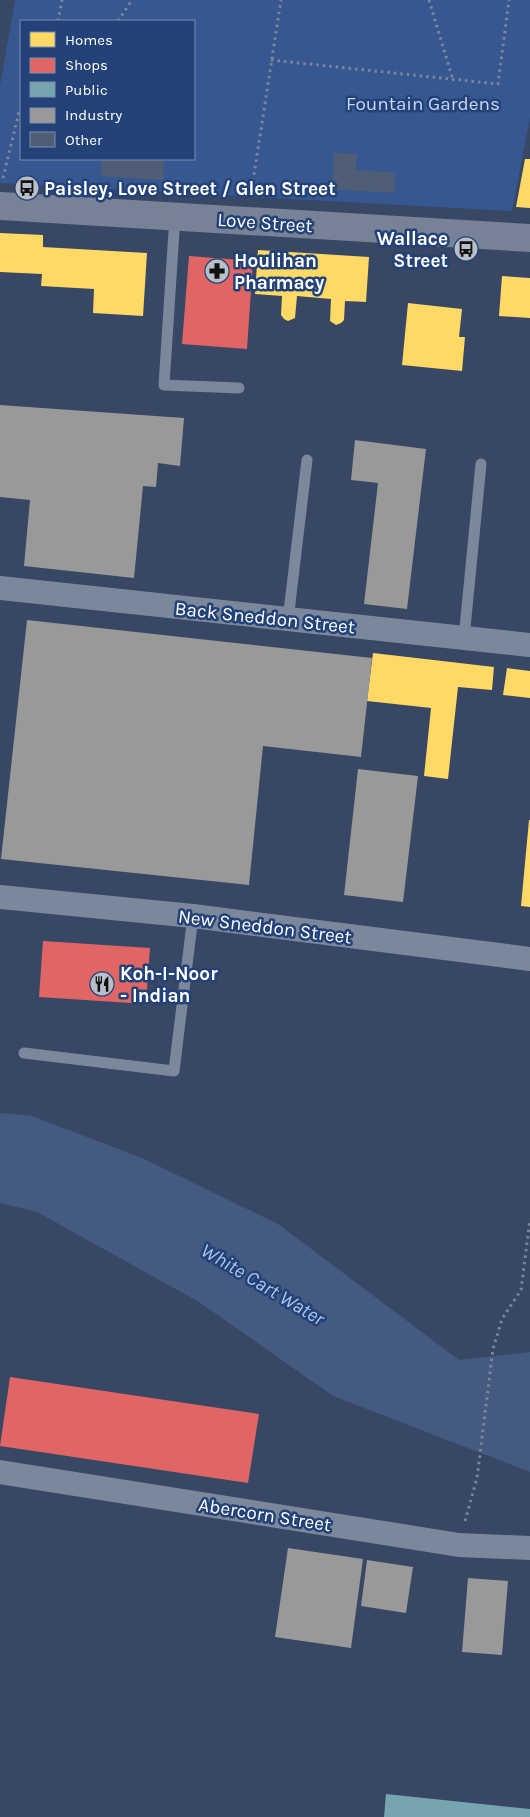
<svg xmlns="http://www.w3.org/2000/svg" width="530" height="1817" viewBox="0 0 530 1817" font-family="Karla,sans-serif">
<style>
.green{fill:#36578f;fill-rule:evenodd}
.water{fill:#445a81}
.homes{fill:#ffd966}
.shops{fill:#e06666}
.public{fill:#76a5af}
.industry{fill:#999}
.building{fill:#505e75}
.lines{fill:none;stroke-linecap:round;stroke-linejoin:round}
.path{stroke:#7b879b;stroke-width:3;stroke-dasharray:2.5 4;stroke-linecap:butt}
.lane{stroke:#7b879b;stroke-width:11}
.street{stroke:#7b879b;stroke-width:24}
.secondary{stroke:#778297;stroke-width:28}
.labels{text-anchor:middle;stroke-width:5;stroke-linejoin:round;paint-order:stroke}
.park-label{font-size:19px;fill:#c7d8f3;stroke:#234278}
.poi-label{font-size:19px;font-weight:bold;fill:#fff;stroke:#234278;text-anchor:start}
.street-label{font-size:19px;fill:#fff;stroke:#234278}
.water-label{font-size:20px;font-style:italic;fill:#afc6ec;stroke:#234278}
</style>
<rect width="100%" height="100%" fill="#374764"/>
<path class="green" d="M15,0h515v118l-18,93 -512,-28v-97zM21,21h173v138h-173z"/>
<path class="water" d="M0,1113l32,3 110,42 136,66 181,136 71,-8v120l-197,-76 -134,-94 -162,-90 -37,-9z"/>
<path class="homes" d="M525,159h5v49l-14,-1z
M0,233l43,2v12l104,6 -4,63 -50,-3 1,-24 -53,-3 1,-12 -42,-2z
M258,250l111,7 -3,45 -21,-1 -1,19 -3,3 -5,2 -6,-4 1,-22 -34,-3 -2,22 -7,3 -4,-2 -3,-4 1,-19 -27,-2z
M502,276l28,2v40l-31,-2z
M408,303l54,6 -3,28h6l-3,34 -60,-6z
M373,653l121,14 -2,23 -34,-3 -10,92 -24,-3 7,-68 -64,-7z
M507,668l23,3v27l-27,-3z
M529,820h1v87l-9,-1z"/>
<path class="shops" d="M189,256l64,5 -6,88 -65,-5z
M43,941l107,7 -4,56 -107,-7z
M10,1377l249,37 -11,69 -248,-37z"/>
<path class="public" d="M386,1794l144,15v8h-146z"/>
<path class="industry" d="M0,405l184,13 -4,48 -22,-3 -2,24 -13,-1 -9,92 -110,-12 6,-66 -30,-3z
M355,440l71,9 -19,160 -43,-5 14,-121 -27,-3z
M27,620l345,38 -11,99 -98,-11 -14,139 -248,-26z
M358,769l60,7 -15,126 -59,-7z
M288,1548l75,11 -12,89 -76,-11z
M367,1560l46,7 -7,46 -45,-7z
M468,1578l40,3 -6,74 -40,-3z"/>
<path class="building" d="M334,153l23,1 -1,16 39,3 -1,20 -62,-4z
M102,159h62l-1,21 -62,-4z"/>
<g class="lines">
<path class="path" d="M429,0l24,80
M58,21l4,-21
M118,21l14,-21
M271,60l227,24 11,-84
M3,178l16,-66 2,-3
M251,194l30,-194
M465,1521l12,-43 16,-129 9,-30 19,-29 9,-71"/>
<path class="lane" d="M175,216l-11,169 75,3
M288,620l19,-160
M464,638l17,-174
M24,1053l150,18 19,-155"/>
<path class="street" d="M0,588l530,57
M0,897l193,19 337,43
M0,1472l459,73 71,3"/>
<path class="secondary" d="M0,206l530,32"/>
</g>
<defs>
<symbol id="bus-disc" viewBox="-11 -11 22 22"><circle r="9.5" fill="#b9bfc9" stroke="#234278"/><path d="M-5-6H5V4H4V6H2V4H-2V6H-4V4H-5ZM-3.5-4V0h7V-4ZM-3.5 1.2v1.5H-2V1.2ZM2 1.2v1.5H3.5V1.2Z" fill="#111"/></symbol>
<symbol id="pharmacy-disc" viewBox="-11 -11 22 22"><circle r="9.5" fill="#b9bfc9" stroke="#234278"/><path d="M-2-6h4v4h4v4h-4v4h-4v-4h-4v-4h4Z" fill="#111"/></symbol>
<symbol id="restaurant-disc" viewBox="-11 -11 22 22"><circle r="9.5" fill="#b9bfc9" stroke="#234278"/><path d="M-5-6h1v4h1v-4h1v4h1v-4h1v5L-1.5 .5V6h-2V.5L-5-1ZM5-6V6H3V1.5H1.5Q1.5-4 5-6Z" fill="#111"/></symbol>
</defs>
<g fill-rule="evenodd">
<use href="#bus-disc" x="13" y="174" width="28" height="28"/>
<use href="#bus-disc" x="452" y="235" width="28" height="28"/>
<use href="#pharmacy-disc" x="203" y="257" width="28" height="28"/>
<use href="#restaurant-disc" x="88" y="970" width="28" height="28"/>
</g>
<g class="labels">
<g class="park-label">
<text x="423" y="110">Fountain Gardens</text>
</g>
<g class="poi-label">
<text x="44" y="195">Paisley, Love Street / Glen Street</text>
<text x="448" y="245" text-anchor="end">Wallace<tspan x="448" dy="22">Street</tspan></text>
<text x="234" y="267">Houlihan<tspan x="234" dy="22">Pharmacy</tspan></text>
<text x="120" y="980">Koh-I-Noor<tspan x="120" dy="22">- Indian</tspan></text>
</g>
<g class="street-label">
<text transform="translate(265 222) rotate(4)" y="7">Love Street</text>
<text transform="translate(265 617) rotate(6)" y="7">Back Sneddon Street</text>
<text transform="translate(265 926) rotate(7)" y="7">New Sneddon Street</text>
<text transform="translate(265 1514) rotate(9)" y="7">Abercorn Street</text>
</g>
<g class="water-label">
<text transform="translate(263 1284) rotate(31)" y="7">White Cart Water</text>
</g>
</g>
<rect x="20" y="20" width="175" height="140" fill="#234278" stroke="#7b8eae"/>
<rect x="30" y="32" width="25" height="15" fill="#ffd966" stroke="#7b8eae"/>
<text x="65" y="45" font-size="15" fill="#ffffff">Homes</text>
<rect x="30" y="58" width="25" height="15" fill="#e06666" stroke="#7b8eae"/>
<text x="65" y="70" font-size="15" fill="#ffffff">Shops</text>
<rect x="30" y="82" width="25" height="15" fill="#76a5af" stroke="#7b8eae"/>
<text x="65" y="95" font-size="15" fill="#ffffff">Public</text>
<rect x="30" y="108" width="25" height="15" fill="#999999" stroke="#7b8eae"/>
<text x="65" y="120" font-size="15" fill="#ffffff">Industry</text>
<rect x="30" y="132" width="25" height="15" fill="#505e75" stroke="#7b8eae"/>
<text x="65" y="145" font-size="15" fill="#ffffff">Other</text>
</svg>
